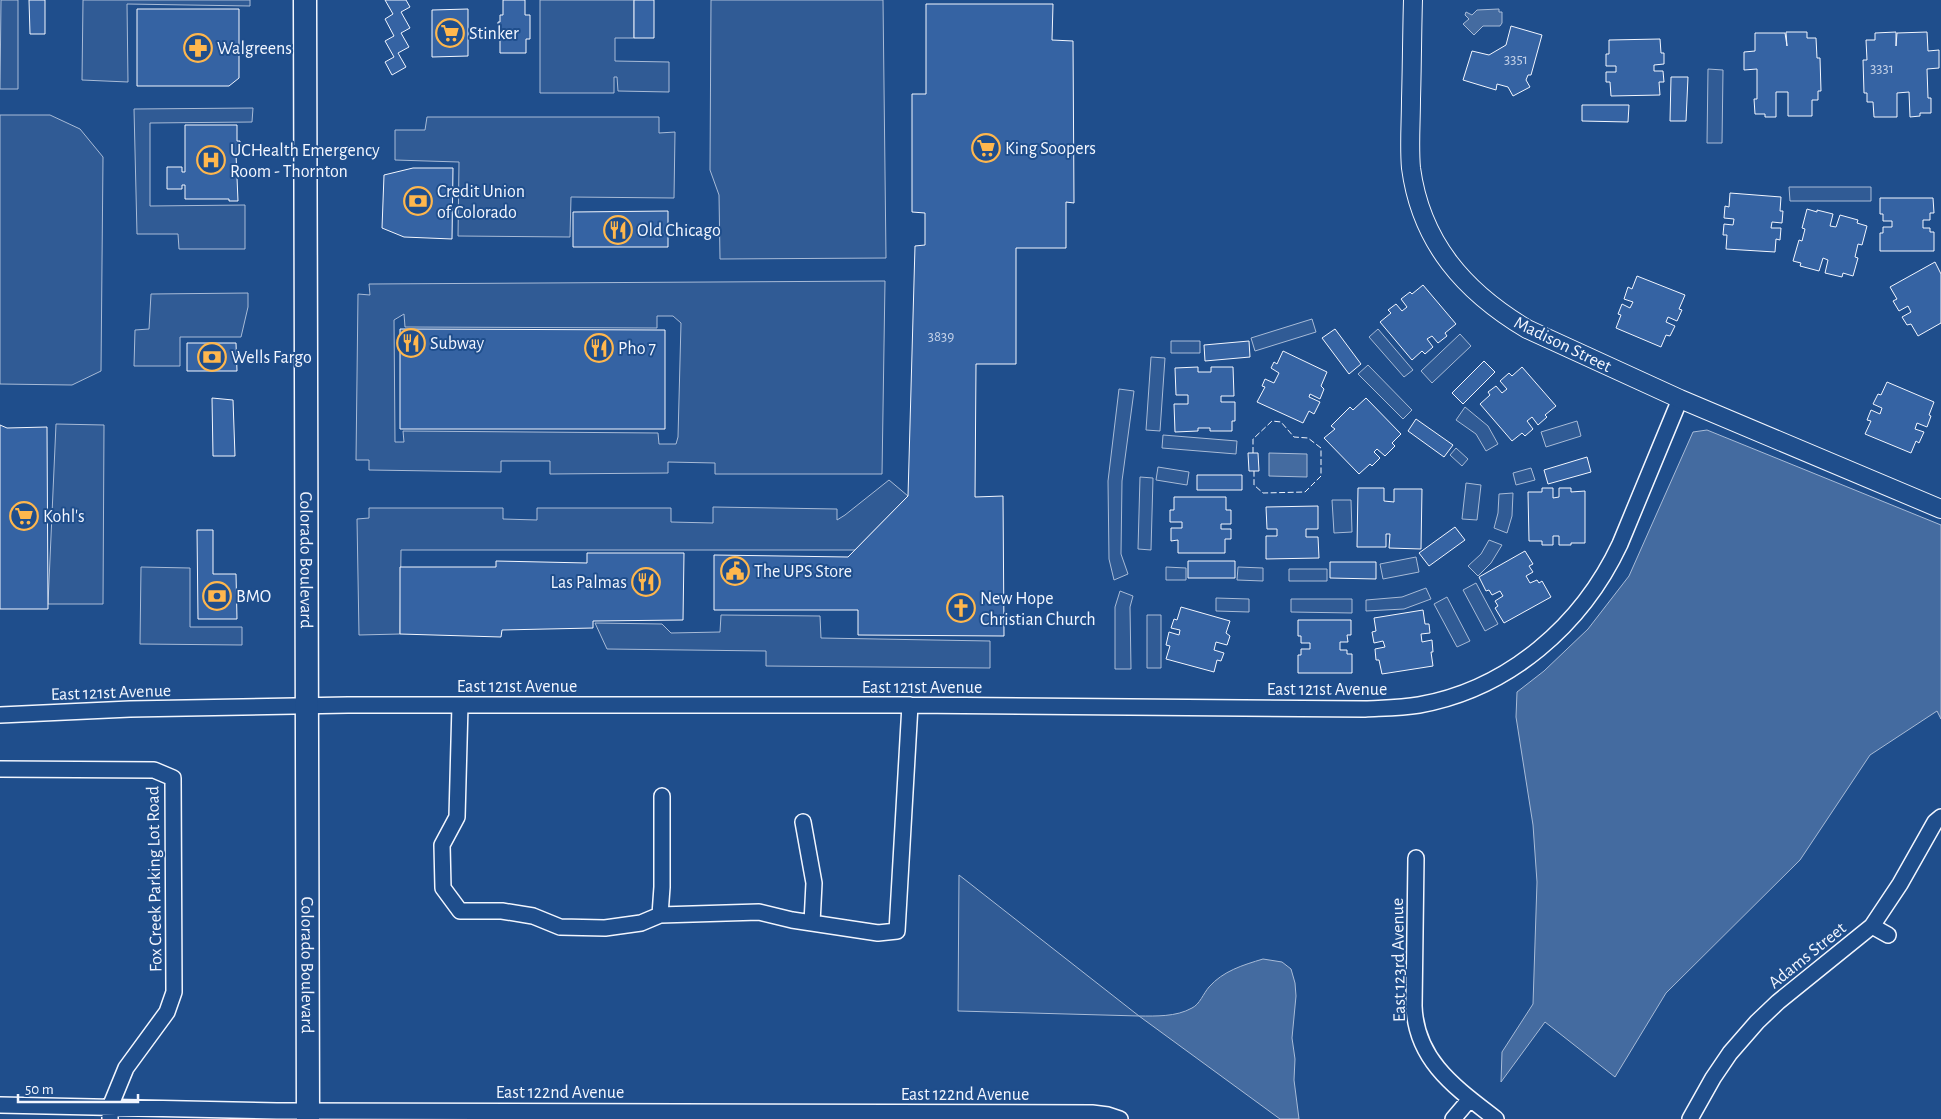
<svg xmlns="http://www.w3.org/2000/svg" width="1941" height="1119" viewBox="0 0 1941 1119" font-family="'Alegreya Sans',sans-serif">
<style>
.built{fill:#305b95;stroke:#a8bbd7;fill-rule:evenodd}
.water{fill:#446ba0;stroke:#a8bbd7}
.building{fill:#3563a3;stroke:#f2f6ff}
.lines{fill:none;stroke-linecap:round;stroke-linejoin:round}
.minor-casing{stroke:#f2f6ff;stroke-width:18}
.tertiary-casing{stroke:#f2f6ff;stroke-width:20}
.primary-casing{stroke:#f2f6ff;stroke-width:25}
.minor{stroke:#1f4e8c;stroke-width:15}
.tertiary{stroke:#1f4e8c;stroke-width:18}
.primary{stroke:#1f4e8c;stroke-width:22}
.fence{stroke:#f2f6ff;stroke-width:1;stroke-dasharray:6 2.5;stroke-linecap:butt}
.labels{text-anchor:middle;stroke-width:4;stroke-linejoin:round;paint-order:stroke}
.number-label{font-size:15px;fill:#c3d1e8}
.poi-label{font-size:18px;fill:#f2f6ff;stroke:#1f4e8c;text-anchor:start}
.street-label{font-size:18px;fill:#f2f6ff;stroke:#1f4e8c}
</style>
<rect width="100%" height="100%" fill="#1f4e8c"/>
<path class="built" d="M1,0h17v89h-18z
M83,0h167v6l-123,-2 1,78 -46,-2z
M540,0h94v38h-19v23l54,1v30l-51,-1 -1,-14h-3v16h-74z
M711,0h172l3,258 -166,1 -1,-64 -9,-25z
M1708,69l15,1 -1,73h-15z
M253,108l-1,14 -102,1v83l95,-1v44h-66l-1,-15h-41l-3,-125z
M0,115h50l30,14 23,28 -2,214 -29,14 -72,-1z
M427,117h232v16l16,-1 -1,66 -103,-1 -1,40 -112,-1 1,-74 -64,-2v-30h30z
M1789,187h82v14h-81z
M885,281l-3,193h-167v-11l-47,-1v11l-118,1v-13h-49v11l-132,-2v-10h-13l2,-166 12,1 -1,-11zM404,314l1,13 252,1v-12h16l8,7 -3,114 -2,7h-17l-1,-11 -255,-2 1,11h-9l-1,-122z
M248,293v14l-7,30h-61v29h-46l1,-36 14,-1 2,-35z
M1312,319l4,13 -61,19 -4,-13z
M1378,329l35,41 -9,7 -35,-40z
M1460,334l11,12 -39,37 -11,-12z
M1171,341h29v12h-29z
M1151,357l14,1 -5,73 -14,-1z
M1368,365l44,45 -9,9 -45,-45z
M1119,389l15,2 -12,90 -1,73 7,20 -14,6 -5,-21 -1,-78z
M1465,407l23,19 10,18 -12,7 -10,-17 -20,-14z
M1577,421l4,15 -35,11 -5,-15z
M56,424l48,1 -1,179h-55z
M1163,435l74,6 -1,13 -74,-6z
M1456,448l12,11 -6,7 -12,-11z
M1158,467l31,5 -2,13 -31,-5z
M1531,468l4,12 -19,5 -3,-12z
M1140,477l13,1 -2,72 -13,-1z
M889,480l19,16 -53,54h-454l-1,84 -41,1 -2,-116 12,-1v-10h134v11l34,1v-12h134v14l42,1v-16l124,2v11l8,-5z
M1466,483l15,2 -4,35 -15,-1z
M1513,493l-1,23 -5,17 -13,-5 4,-15 1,-19z
M1332,500h19l1,32 -18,1z
M1489,540l13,5 -11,18 -13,13 -10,-10 13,-12z
M1416,557l3,15 -36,7 -3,-15z
M141,567l49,1v59h52v18l-102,-1z
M1166,567l20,1v12h-20z
M1238,567l25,1v13l-26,-1z
M1289,569h38v12h-38z
M1476,583l22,41 -13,7 -22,-41z
M1426,588l5,11 -27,10 -38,2v-11l36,-3z
M1120,591l13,5 -3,11 1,62h-16v-62z
M1447,597l23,44 -13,6 -23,-43z
M1216,598l33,1v13l-33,-1z
M1291,599h61v14l-61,-1z
M721,615l99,1 1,22 169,3v27l-224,-2v-15l-159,-2 -12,-26 67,1 9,9 49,-1z
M1147,615h14v53h-14z
M959,875l180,141 -181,-5z"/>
<path class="water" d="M1499,9v3h3v11l-2,3h-17l-9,9 -11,-11 6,-5 -4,-4 1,-3 6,3 5,-5z
M1707,430l234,95v194l-4,-8 -67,44 -70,105 -134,133 -51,84 -70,-55 -44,60 1,-30 31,-48 4,-122 -4,-57 -17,-108 1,-25 27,-21 44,-42 41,-53 64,-144z
M1269,453l38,1v23l-38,-1z
M1263,959l19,3 9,7 4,14 1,13 -4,42 3,21 -1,21 5,39h-19l-141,-103c17,0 37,1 53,-8 8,-4 11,-14 17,-21 14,-16 34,-22 54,-28z"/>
<path class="building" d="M29,0h16v34h-15z
M385,0h21l4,7 -9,5 9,16 -9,5 8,14 -11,6 8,14 -14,8 -7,-13 9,-5 -9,-16 9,-5 -9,-17 8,-5z
M503,0h22v15h5v24h-4v14h-26v-22h-2v-9h2v-7h3z
M634,0h20v38h-20z
M926,4h127l-1,36 21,1 1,162 -8,-1v46h-50v116h-40l-1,133 28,-1 1,140 -146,-1v-25h-144v-55l134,2 60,-61 7,-250 10,-1v-32l-13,-1v-118h14z
M137,9h102v69l-10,8h-92z
M468,9v47l-36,1v-47z
M1511,26l31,9 -11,40h-3l-2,5 4,7 -17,9 -5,-9 -11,-3 -1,6 -33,-10 9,-29 17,4 17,-10z
M1786,32h21v6h9l1,20h3l1,33h-3v9h-6v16h-24v-24h-12v25h-11v-3h-10l-1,-15h3v-30l-13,1v-18l11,-1v-18h30l2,13z
M1896,32v14l1,-13 30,-1 1,19 11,-1v18l-12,1 1,29h3v15h-11v3l-10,1 -1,-25 -12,1v24h-23l-1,-15h-6v-9h-3l-1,-33h4l-1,-20h9v-7z
M1660,39l1,14h3v11l-10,1v6h9l1,11h-5l1,13 -49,1 -1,-14h-4v-10h10v-6h-10v-12h3v-14z
M1671,77h17l-2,44h-16z
M1582,105h47l-1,17 -46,-1z
M185,125h52v16h3v13h-4l2,47h-9v-2h-44v-14h-3v4h-15v-22h15v5h3z
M413,168h40l-1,71 -48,-2 -22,-9 2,-53z
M1730,193l51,4 -1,14h3l-1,12 -10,-1 -1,6h10l-1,12 -4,-1 -1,13 -49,-3 1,-14h-4l1,-11 9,1 1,-6 -10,-1 1,-12 4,1z
M1880,198h53l1,15h-4v7h-7v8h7v4h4v19h-54v-18h3v-6h9v-6h-9v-7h-3z
M1807,209l10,3v-2l16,4 -3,12 6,1 4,-12 18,5 -1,3 10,3 -5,19 -4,-1 -3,13 3,1 -5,18 -10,-3 -1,4 -17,-4 3,-13 -5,-2 -4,13 -19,-5 1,-3 -8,-2 6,-21 3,1 3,-12 -3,-1z
M668,211v36h-95v-35z
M1935,262l6,12v49l-23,13 -7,-12 -4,1 -5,-8 9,-5 -3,-6 -9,5 -6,-10 4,-2 -7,-12z
M1637,276l48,19 -6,14 3,1 -5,11 -9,-4 -2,5 9,4 -5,10 -4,-1 -5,12 -45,-19 5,-13 -3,-1 4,-10 8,4 3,-6 -9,-3 4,-12 4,2z
M1423,285l33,39 -11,9 2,3 -9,7 -6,-7 -5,3 6,8 -8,7 -3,-3 -10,9 -32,-38 11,-9 -3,-3 8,-6 6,7 5,-4 -6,-8 9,-7 2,2z
M400,329l265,1v99h-265z
M1335,329l26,35 -12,10 -27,-36z
M1249,341l1,16 -45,4 -1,-16z
M187,343h49l1,28h-50z
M1283,351l44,21 -6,14 3,3 -4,10 -10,-5 -1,3 11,5 -6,12 -5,-3 -6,12 -46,-21 8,-15 -3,-1 3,-7 9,4 5,-10 -8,-5 3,-6 3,2z
M1484,361l11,11 -32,32 -11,-11z
M1198,367v5h13v-5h22l1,29h-13v6h14v19h-3v10h-22v-3h-12v3l-23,1 -1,-28h14v-9h-12l-1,-27z
M1522,367l34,39 -11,9 2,2 -9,8 -6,-8 -5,4 6,8 -8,7 -3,-3 -10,8 -32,-37 10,-9 -2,-3 8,-6 6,7 5,-4 -7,-8 9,-8 3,3z
M1887,382l47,20 -5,13 2,1 -4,11 -10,-4 -2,6 9,3 -5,11 -3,-2 -5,12 -46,-19 6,-13 -4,-1 4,-10 9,4 2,-6 -9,-4 5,-10 3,1z
M212,398l21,2 2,56h-22z
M1366,398l35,36 -9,9 3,3 -10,10 -8,-7 -3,3 6,6 -8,8 -2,-2 -11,10 -35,-36 11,-9 -4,-3 19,-19 3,3z
M1416,419l37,26 -9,12 -36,-26z
M0,425l7,3 40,-1 1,182h-48z
M1248,453h10l1,18h-10z
M1587,457l4,15 -43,12 -4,-14z
M1197,475h45v15h-45z
M1358,488h26v13l10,1v-13h28l-1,60 -32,-1 1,-14h-4v13h-29z
M1542,488h11v10l6,-1v-9h12v4l14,-1v52h-14v2h-12v-9h-6v9h-11v-4h-13l-1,-49h14z
M1174,497h52v13h5v14h-10v5h10v10h-6v14h-47v-13l-7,1v-13h11v-6h-12v-12h4z
M1318,506v23h-12v8h12l1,21 -53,1v-23h11v-7h-10l-1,-22z
M1455,527l10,13 -36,26 -10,-13z
M197,530h16v44h23l1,45h-39z
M1525,551l8,13 -4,2 4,6 -7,4 4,7 7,-3 2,3 3,-2 9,16 -47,26 -9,-15 3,-2 -3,-5 8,-5 -3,-5 -8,4 -3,-5 -3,1 -7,-14z
M587,553h97l-1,67 -90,1v7l-91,2 -1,7 -101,-3v-67h96v-6l91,2z
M1188,561h47v17h-47z
M1330,562h46v17l-46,-1z
M1181,607l49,14 -4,12 4,3 -3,9 -11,-3 -2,8 10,3 -3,8 -4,-1 -3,12 -48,-13 4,-13 -4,-1 3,-13 10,3 1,-5 -9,-2 3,-9 3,1z
M1423,610l2,14h4l1,9 -9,1 1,8 10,-2 1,12h-2l2,14 -51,8 -3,-14h-3l-1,-11 10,-2 -2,-6 -9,2 -2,-11 4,-1 -2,-13z
M1298,620h53v15h-4l1,7h-8v8h7v4h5v19h-54v-18h3v-6h9v-6h-9v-7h-3z"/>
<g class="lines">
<defs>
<path id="minor" d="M460,705l-3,112 -15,28 1,43 17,23h42l31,5 27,11 45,1 36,-5 19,-8
M0,715l130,-6 218,-4h562l455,4c18,-1 36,-1 54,-4 90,-16 163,-80 201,-161l60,-145
M0,769l154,1 19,8 1,214 -7,20 -41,56 -16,39v12
M662,796v91l-2,28 99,-3 33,8 86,13 19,-2 13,-226
M803,822l11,61 -2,40
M1416,858l-2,148c2,55 42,82 82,113
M1872,926l16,9
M0,1105l277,6 815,2 16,2 12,4
M1453,1119l17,-20
M1690,1119l23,-41 17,-25 27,-31 21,-20 94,-76 28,-42 35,-62 6,-5"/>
<path id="tertiary" d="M1413,0c-1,33 -1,66 -2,99 0,23 -2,47 0,69 10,75 54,124 116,161l153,70 261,110"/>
<g id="primary">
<path id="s1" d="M305,0l3,1119"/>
</g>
</defs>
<use href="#minor" class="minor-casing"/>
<use href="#tertiary" class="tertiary-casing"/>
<use href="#primary" class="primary-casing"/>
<use href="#minor" class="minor"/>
<use href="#tertiary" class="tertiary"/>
<use href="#primary" class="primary"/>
<path class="fence" d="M1253,453v-14l19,-18 9,1 13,15 14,1 13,10v28l-16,16 -42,1 -9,-8v-14"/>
</g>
<defs>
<symbol id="supermarket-ring" viewBox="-11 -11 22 22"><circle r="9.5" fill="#1f4e8c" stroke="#ffb74d" stroke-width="1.5"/><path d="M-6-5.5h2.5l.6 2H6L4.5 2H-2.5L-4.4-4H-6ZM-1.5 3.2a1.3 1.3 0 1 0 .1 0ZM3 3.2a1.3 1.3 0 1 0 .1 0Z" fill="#ffb74d"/></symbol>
<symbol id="pharmacy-ring" viewBox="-11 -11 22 22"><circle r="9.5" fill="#1f4e8c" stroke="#ffb74d" stroke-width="1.5"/><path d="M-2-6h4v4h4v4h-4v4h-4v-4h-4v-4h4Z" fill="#ffb74d"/></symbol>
<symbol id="hospital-ring" viewBox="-11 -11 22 22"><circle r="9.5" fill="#1f4e8c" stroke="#ffb74d" stroke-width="1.5"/><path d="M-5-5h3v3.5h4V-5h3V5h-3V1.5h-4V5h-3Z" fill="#ffb74d"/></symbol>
<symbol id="bank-ring" viewBox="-11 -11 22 22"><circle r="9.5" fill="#1f4e8c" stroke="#ffb74d" stroke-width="1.5"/><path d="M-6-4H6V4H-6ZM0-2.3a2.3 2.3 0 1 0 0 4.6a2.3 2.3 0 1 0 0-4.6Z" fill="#ffb74d"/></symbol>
<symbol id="restaurant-ring" viewBox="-11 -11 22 22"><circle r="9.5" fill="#1f4e8c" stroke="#ffb74d" stroke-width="1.5"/><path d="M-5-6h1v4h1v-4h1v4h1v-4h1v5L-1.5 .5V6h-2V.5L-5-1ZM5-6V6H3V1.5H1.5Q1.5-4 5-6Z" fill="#ffb74d"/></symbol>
<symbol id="civic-ring" viewBox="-11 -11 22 22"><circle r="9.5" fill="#1f4e8c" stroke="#ffb74d" stroke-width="1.5"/><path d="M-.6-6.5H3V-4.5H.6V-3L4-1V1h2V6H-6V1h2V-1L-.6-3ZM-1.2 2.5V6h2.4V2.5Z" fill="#ffb74d"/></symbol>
<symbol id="church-ring" viewBox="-11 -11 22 22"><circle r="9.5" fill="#1f4e8c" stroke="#ffb74d" stroke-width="1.5"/><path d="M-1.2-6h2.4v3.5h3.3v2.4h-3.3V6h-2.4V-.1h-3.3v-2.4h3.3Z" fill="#ffb74d"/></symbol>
</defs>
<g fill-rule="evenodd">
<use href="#supermarket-ring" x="434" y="17" width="32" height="32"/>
<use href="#pharmacy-ring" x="182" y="32" width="32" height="32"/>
<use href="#supermarket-ring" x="970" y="132" width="32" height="32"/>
<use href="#hospital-ring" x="195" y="144" width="32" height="32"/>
<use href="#bank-ring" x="402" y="185" width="32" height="32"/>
<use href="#restaurant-ring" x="602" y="214" width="32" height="32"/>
<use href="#restaurant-ring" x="395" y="327" width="32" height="32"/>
<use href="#restaurant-ring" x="583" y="332" width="32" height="32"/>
<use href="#bank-ring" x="196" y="341" width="32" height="32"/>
<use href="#supermarket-ring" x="8" y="500" width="32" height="32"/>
<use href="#civic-ring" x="719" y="555" width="32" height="32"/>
<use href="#restaurant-ring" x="630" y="566" width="32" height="32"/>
<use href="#bank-ring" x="201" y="580" width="32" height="32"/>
<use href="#church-ring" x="945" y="592" width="32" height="32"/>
</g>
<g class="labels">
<g class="number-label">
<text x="1516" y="64">3351</text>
<text x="1882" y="73">3331</text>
<text x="941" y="341">3839</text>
</g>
<g class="poi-label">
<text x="469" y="39">Stinker</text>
<text x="217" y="54">Walgreens</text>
<text x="1005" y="154">King Soopers</text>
<text x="230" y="156">UCHealth Emergency<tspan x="230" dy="21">Room - Thornton</tspan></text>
<text x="437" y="197">Credit Union<tspan x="437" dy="21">of Colorado</tspan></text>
<text x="637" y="236">Old Chicago</text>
<text x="430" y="349">Subway</text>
<text x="618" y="354">Pho 7</text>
<text x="231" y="363">Wells Fargo</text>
<text x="43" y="522">Kohl's</text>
<text x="754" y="577">The UPS Store</text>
<text x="627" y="588" text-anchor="end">Las Palmas</text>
<text x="236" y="602">BMO</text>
<text x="980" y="604">New Hope<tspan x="980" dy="21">Christian Church</tspan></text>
</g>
<g class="street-label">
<text transform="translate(1563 344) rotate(26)" y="6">Madison Street</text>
<text dy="6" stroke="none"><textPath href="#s1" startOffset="560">Colorado Boulevard</textPath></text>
<text x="517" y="692">East 121st Avenue</text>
<text x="922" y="693">East 121st Avenue</text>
<text x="1327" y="695">East 121st Avenue</text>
<text transform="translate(111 692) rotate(-2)" y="6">East 121st Avenue</text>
<text transform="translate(154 879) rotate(-91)" y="6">Fox Creek Parking Lot Road</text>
<text transform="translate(1807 955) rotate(-39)" y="6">Adams Street</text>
<text transform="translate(1398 960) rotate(-91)" y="6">East 123rd Avenue</text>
<text dy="6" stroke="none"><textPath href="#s1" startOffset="965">Colorado Boulevard</textPath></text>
<text x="560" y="1098">East 122nd Avenue</text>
<text x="965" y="1100">East 122nd Avenue</text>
</g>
</g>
<path d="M18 1094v8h120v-8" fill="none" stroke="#f2f6ff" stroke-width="2.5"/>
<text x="25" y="1094" font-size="15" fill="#f2f6ff" stroke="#1f4e8c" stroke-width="4" paint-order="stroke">50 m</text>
</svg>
